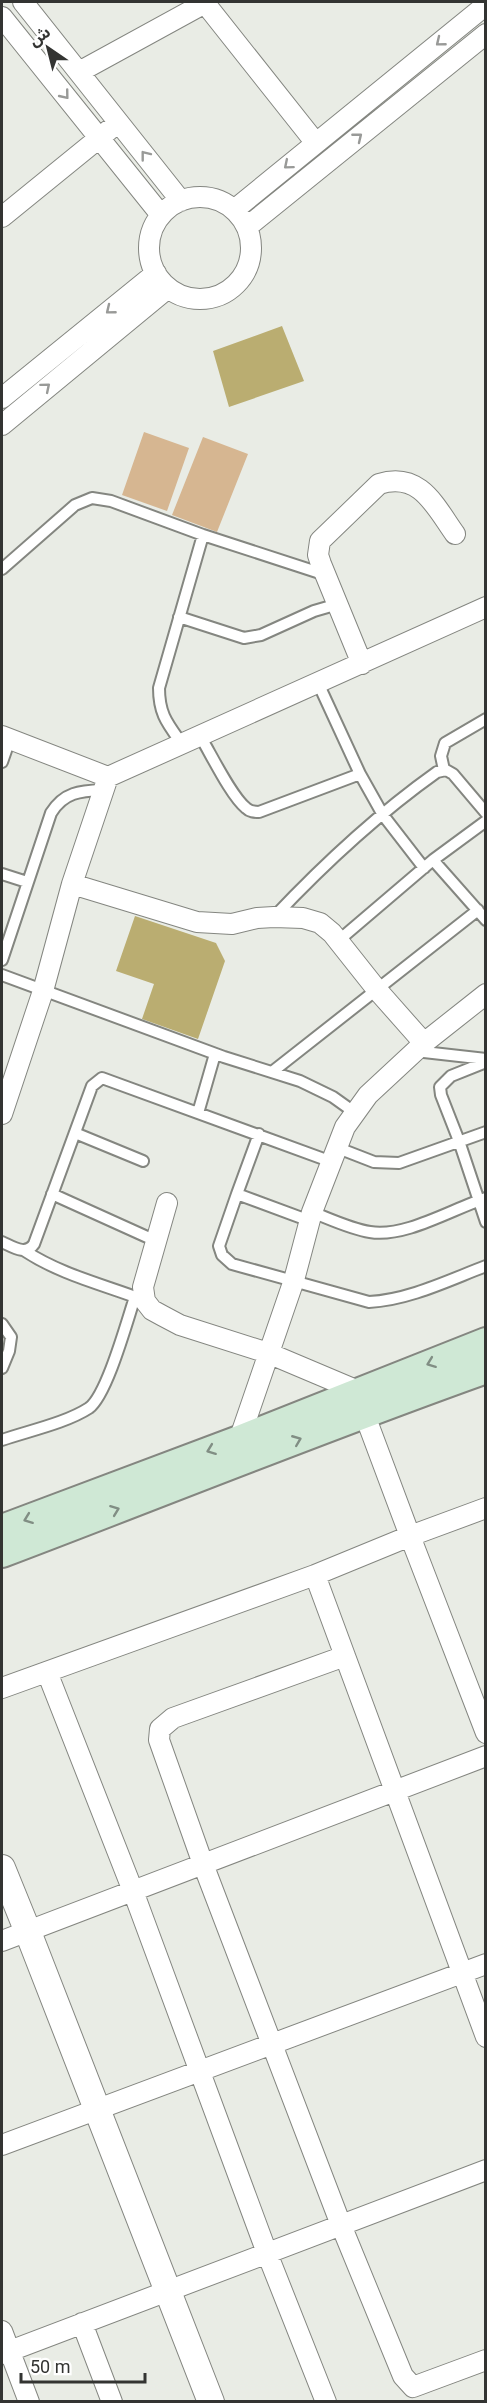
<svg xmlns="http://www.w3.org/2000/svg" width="487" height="2403" viewBox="0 0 487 2403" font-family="Roboto,'Noto Sans Arabic',sans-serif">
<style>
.green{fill:#d6b691}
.building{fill:#baad71}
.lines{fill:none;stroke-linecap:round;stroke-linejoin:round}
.service-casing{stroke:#848680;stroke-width:14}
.minor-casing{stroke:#848680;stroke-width:22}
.tertiary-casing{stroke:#848680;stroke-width:28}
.secondary-casing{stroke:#848680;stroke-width:32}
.service{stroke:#fff;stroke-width:10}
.minor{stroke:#fff;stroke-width:20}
.tertiary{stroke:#fff;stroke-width:26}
.secondary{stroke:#cfe8d5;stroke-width:28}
.oneway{stroke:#999a98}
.oneway2{stroke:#818e84}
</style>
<rect width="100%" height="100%" fill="#e9ece5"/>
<path class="green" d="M144,432l45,16 -22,63 -45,-16z
M203,437l45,17 -31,78 -45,-17z"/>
<path class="building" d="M282,326l22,55 -75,26 -16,-56z
M135,916l81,27 9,18 -27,78 -56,-20 12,-35 -38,-13z"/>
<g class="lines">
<defs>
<path id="service" d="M2,569l73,-64 17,-7 19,3 92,34 123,40
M179,617l65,21 17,-3 53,-24 24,-7
M318,683l42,91
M200,736c11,18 31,60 46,72 4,4 8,4 13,4l101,-38 23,41 41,53
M182,744c-15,-21 -23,-30 -23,-56l44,-153
M2,762l8,-23
M444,770l-3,-14 4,-13 41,-24
M433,860l53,60
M2,874l25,8
M274,917c49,-52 104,-103 163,-145l9,-2 7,4 33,39
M338,941l95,-81 53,-39
M2,960l49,-147c13,-21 29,-22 52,-23
M2,975l222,82 76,24 33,16 21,15
M415,1051l71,8
M486,1062l-35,14 -11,11 1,8 18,46 27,81
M272,1072l206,-162
M198,1113l17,-59
M75,1133l68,28
M259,1134l-22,60 73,27
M338,1148l36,14 25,1 87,-31
M52,1194l104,47
M237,1194l-18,52 3,9 10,9 137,38c40,-2 80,-22 117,-36
M312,1212c18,7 39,17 58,20 35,6 82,-23 116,-34
M2,1242c11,5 24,14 32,2l58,-158 10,-8 230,84
M25,1251c35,23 76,33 116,48
M2,1324l9,13 -2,14 -7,17
M2,1440c26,-9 64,-17 87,-32 18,-13 38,-87 46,-111"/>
<path id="minor" d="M23,2l158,199
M204,2l111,140
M2,17l159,198
M79,72l126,-69
M149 248a51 51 0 1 1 102 0a51 51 0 1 1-102 0Z
M234,210l252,-205
M2,217l107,-87
M247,227l239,-193
M2,398l154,-125
M2,425l166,-137
M362,664l-41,-100 -3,-9 2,-14 59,-57c41,-13 56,22 76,50
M2,736l106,41 378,-170
M72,884l125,38 35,2 25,-6 17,-1 29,1 17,5 12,10 46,58 46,52 -56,52 -23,32 -33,85 -18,68 -55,160 2,7
M424,1043l62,-49
M2,1114l41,-123 29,-107 36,-107
M167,1203l-24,84 2,14 7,9 11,6 17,9 88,28 90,38 6,22 46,123 76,197
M315,1575l171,462
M345,1656l-172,62 -13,11 -1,11 44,124 138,361 62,151 10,11 73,-27
M47,1672l86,219 134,362 59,149
M2,1688l313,-113 95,-39 76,-28
M2,1941l484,-185
M2,2145l484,-181
M82,2323l30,79
M2,2331l27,71
M2,2354l484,-184"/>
<path id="tertiary" d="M2,1868l26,64 183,470"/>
<path id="secondary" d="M2,1529l237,-89 247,-98
M2,1553c161,-61 321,-126 484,-184"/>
</defs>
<use href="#service" class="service-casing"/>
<use href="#minor" class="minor-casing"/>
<use href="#tertiary" class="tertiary-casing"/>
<use href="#secondary" class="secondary-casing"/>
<use href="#service" class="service"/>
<use href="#minor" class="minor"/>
<use href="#tertiary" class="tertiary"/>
<use href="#secondary" class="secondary"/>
</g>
<defs><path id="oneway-chevron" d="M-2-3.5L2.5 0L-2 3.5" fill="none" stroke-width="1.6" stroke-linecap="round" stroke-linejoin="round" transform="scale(1.5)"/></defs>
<g class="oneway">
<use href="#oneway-chevron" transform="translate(440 42) rotate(141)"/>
<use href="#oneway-chevron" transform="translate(65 95) rotate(51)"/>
<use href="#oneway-chevron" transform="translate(358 137) rotate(-39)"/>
<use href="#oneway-chevron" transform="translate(145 155) rotate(-128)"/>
<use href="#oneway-chevron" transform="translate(288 165) rotate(140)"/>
<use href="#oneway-chevron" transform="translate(110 310) rotate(141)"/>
<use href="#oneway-chevron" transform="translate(46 387) rotate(-40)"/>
</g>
<g class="oneway2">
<use href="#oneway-chevron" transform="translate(431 1363) rotate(159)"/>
<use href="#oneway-chevron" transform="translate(297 1440) rotate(-22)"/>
<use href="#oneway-chevron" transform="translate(211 1450) rotate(159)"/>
<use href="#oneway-chevron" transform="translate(115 1510) rotate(-21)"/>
<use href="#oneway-chevron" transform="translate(28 1519) rotate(159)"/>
</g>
<rect width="487" height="2403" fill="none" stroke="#333432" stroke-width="6"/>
<g transform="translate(48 48) rotate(325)" stroke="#ffffff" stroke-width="4.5" paint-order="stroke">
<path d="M0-4.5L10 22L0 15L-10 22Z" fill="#333432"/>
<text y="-9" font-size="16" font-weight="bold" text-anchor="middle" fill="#333432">ش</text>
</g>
<path d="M21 2373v9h124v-9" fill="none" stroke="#333432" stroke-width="3"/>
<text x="30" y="2373" font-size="18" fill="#333432" stroke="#ffffff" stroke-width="4.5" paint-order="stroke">50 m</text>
</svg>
